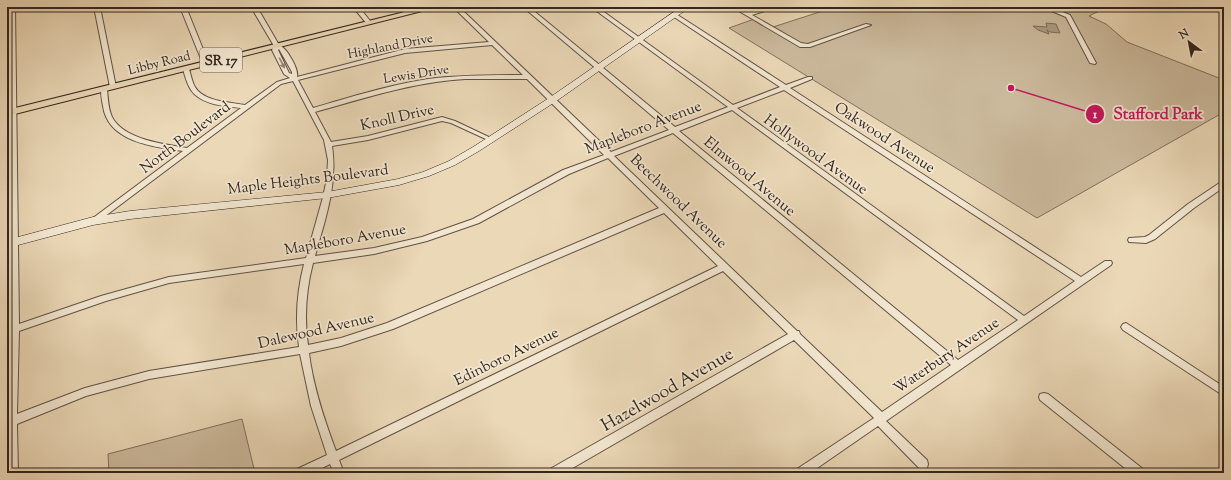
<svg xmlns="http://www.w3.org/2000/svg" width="1231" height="480" viewBox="0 0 1231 480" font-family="'Sorts Mill Goudy',serif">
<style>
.green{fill:#ccba9d;stroke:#80705e}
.water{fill:#ac9b83;stroke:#7c6c5b}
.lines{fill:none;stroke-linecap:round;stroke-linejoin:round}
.street-casing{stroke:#615244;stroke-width:2}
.secondary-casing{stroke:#33261e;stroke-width:1}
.primary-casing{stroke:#33261e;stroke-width:2}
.street{fill:#f2e6d0;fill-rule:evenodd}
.secondary{fill:#f2e6d0;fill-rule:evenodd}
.primary{fill:#ebd8b7;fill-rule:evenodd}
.oneway{fill:#928677}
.labels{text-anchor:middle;stroke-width:3.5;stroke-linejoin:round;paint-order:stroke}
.far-street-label{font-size:13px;fill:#33261e;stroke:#f2e6d0}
.shield{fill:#f2e6d0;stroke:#6c6053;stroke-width:1}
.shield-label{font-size:14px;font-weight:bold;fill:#33261e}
.street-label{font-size:15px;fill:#33261e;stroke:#f2e6d0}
.near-street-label{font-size:18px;fill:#33261e;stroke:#f2e6d0}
.leader{fill:none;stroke:#c2185b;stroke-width:1.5}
.callout-dot{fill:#c2185b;stroke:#f2e6d0;stroke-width:1.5}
.mark-label{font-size:12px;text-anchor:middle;font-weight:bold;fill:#fff}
.callout-label{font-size:16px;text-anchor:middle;font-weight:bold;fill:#c2185b;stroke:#f2e6d0;stroke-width:3.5;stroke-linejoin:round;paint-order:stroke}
</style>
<rect width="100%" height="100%" fill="#ebd8b7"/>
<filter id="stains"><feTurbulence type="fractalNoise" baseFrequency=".005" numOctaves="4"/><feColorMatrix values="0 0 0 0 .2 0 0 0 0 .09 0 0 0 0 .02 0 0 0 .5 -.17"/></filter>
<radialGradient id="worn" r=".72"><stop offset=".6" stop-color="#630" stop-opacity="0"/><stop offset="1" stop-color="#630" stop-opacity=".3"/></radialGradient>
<path class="green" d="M835,7h272l-18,9 17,8 21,18 97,38v32l-187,106 -308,-190 28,-10 16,9z
M242,419l13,54h-146l-1,-19z"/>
<path class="water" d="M1046,23l10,1 4,9 -10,-1 -3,-2 2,4 -11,-4 -5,-4 14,1z"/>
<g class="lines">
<defs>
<path id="street" d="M9,7h6l4,317 82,-28 68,-19 137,-19 17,-61 4,-19 1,-18 -4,-20 -31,-59 -12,3 -185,139h-6l-1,-2 94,-70c-29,-4 -75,-9 -80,-45 -1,-6 -3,-13 -1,-18l2,-1 3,2c1,9 1,19 5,28 12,23 52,27 75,31l54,-40c-16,-2 -40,-3 -50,-18 -4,-6 -6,-14 -8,-21l1,-1h4l1,1c2,6 3,13 6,18 9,15 35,15 50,18l32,-23 13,-4 -6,-4 -12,-24 2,-4 -23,-39h6l22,38c8,3 20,24 18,32l108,-28 84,-7 -36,-35h6l152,145 58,-22 -146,-123h6l146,120 53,-20 -137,-100h6l136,98 47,-18 -109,-72 5,-1 110,71 22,-8h4v2l-22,9 291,189 24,-16h6l1,2 -1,2 -225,156 41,39 1,4 -1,4 -4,1 -4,-1 -41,-42 -68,47h-14l1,-4 77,-51 -80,-78 -230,133h-15l1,-4 238,-135 -65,-63 -384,189 5,13h-10l-4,-9 -18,9h-16l1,-4 30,-14 -16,-49 -11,-52 -151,25 -63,17 -69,28 1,49h-10l-1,-55 3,-83 -3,1v-8l3,-1zM492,45l31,30c-32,0 -63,0 -95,4 -39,6 -77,18 -115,29l-15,-28 107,-27zM279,49l13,23v2l-3,-1 -11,-23zM465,79h62l77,76 -41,15 -90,49 -51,18 -48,11 -59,8c10,-36 23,-72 17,-110l36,-6 74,-19 9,2 37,17h4l1,-1 -38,-18 -13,-4 -74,19 -37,6 -16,-30c50,-14 98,-30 150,-33zM784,90l291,191 -51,35 -287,-208zM732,110l286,210 -60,40 -279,-229zM673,133l278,232 -69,47 -82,-78 -1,-3h-2l-183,-175zM608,158l51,50 -272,115 -46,15 -33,7c-4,-28 -2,-55 5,-82l61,-9 53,-13 52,-18 90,-49zM664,213l54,53 -382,185c-12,-32 -23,-65 -27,-98l32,-7 52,-17zM304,264c-7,27 -9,55 -5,83l-150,24 -64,17 -68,26 2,-83 87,-30 63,-18z
M94,7h6l16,80 -3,2 -3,-2z
M180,7h6l23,57 -1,1 -5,-1z
M353,7h6l12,15v2h-4z
M732,7h7l9,5 21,-5h9l-26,8 49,28 7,1 58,-20 5,1 -61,22h-10z
M1042,7h8l20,8 26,48 -1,1 -5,-1 -24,-46z
M1221,182h3v5l-30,21 -39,31 -9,4 -17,-1 -1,-2 1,-2 16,-1 4,-2 39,-31z
M1126,323l98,64v9l-101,-66 -2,-3 2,-3z
M1044,393l4,1 95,75 1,4h-13l-91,-73 -1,-3 1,-3z"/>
<path id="secondary" d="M681,7h9l-135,95 -76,49 -24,14 -26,11 -30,9 -72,13 -197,21 -37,6 -86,23v-8l86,-23 37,-6 197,-19 71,-13 25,-7 26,-11 24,-14 76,-49z"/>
<path id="primary" d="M425,7h13l-431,109v-6z"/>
</defs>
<use href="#street" class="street-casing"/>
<use href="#secondary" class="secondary-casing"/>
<use href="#primary" class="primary-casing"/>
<use href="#street" class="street"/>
<use href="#secondary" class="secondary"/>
<use href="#primary" class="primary"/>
</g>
<defs><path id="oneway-solid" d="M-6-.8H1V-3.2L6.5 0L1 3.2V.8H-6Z"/></defs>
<use class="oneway" href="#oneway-solid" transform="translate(282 63) rotate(62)"/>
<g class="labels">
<g class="far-street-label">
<text transform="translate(390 45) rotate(-11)" y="5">Highland Drive</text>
<text transform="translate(159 62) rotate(-14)" y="5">Libby Road</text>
<text transform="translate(416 73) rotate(-9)" y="5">Lewis Drive</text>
</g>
<rect class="shield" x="200" y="48" width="42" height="24" rx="3"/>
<g class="shield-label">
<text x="221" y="65">SR 17</text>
</g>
<g class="street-label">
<text transform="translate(397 117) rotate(-13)" y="5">Knoll Drive</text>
<text transform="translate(643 127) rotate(-21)" y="5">Mapleboro Avenue</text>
<text transform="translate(185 137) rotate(-37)" y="5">North Boulevard</text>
<text transform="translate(885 137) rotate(33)" y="5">Oakwood Avenue</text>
<text transform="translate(816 154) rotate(36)" y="5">Hollywood Avenue</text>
<text transform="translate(750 176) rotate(40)" y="5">Elmwood Avenue</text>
<text transform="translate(308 179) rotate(-7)" y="5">Maple Heights Boulevard</text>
<text transform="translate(679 201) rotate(44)" y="5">Beechwood Avenue</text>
<text transform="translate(345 239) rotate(-10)" y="5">Mapleboro Avenue</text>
<text transform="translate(316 330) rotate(-13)" y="5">Dalewood Avenue</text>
<text transform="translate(946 355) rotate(-34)" y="5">Waterbury Avenue</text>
<text transform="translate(506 356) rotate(-26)" y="5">Edinboro Avenue</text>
</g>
<g class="near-street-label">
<text transform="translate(667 389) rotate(-30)" y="6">Hazelwood Avenue</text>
</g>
</g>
<path class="leader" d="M1011 88L1095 114"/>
<g class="callout-dot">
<circle cx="1011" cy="88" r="4"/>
<circle cx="1095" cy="114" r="10"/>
</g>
<g class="mark-label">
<text x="1095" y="118">1</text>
</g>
<g class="callout-label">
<text x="1158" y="119">Stafford Park</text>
</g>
<rect width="1231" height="480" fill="none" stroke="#ebd8b7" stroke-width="24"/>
<rect x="8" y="8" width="1215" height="464" fill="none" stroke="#33261e" stroke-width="2"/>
<rect x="12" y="12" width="1207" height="456" fill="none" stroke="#33261e"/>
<g transform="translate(1189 42) rotate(328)" stroke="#f2e6d0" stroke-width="3" paint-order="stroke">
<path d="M0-3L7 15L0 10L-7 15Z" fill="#33261e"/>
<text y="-6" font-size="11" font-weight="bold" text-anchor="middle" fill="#33261e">N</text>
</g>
<rect width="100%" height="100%" filter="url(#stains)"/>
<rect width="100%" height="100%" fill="url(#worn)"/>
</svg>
